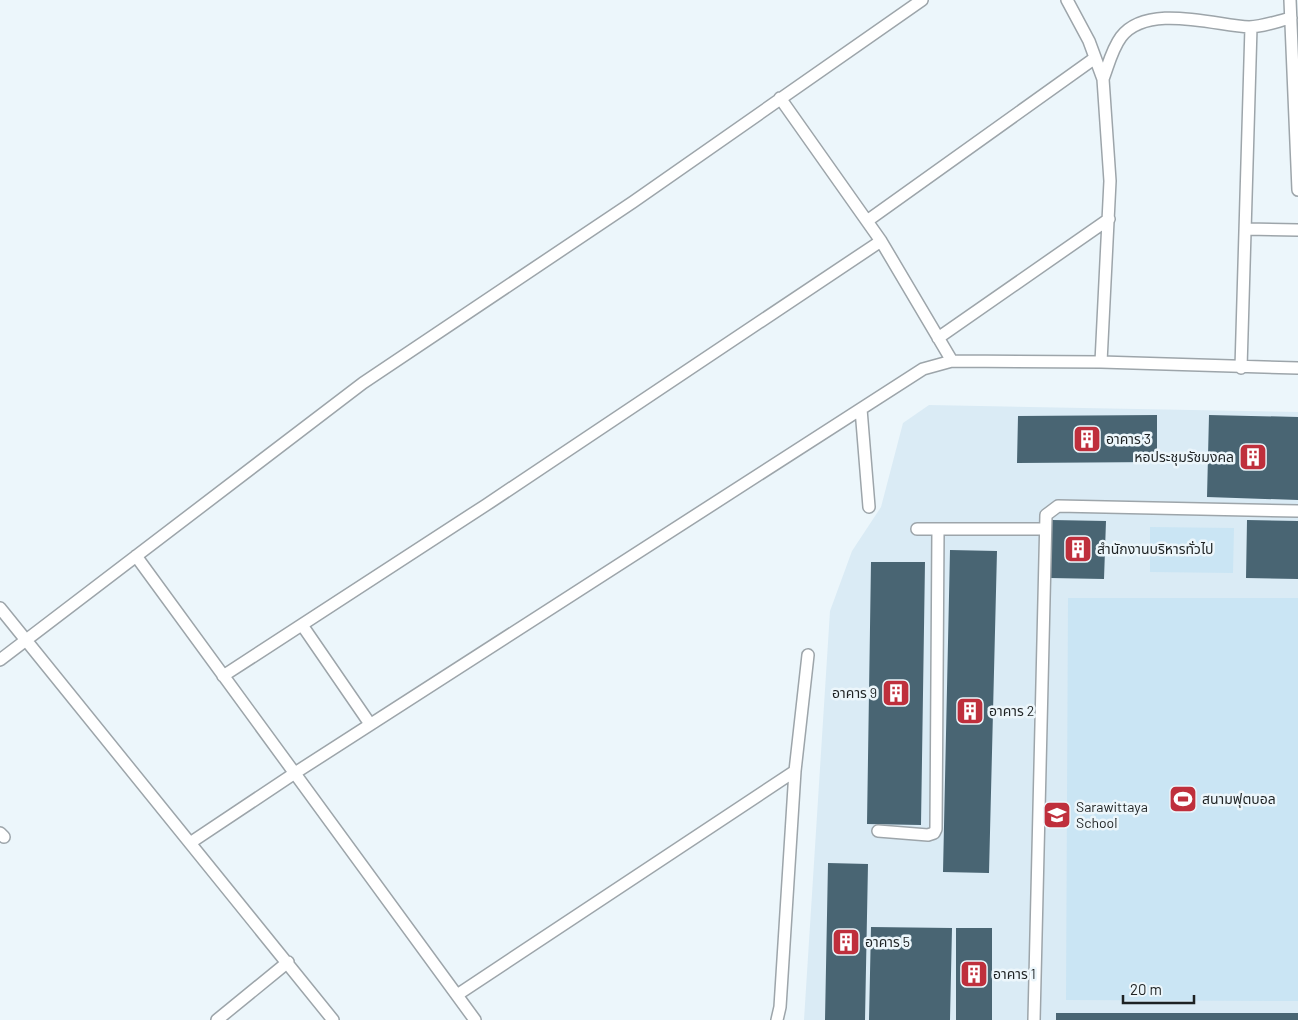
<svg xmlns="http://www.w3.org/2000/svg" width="1298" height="1020" viewBox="0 0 1298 1020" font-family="Barlow,'Noto Sans Thai',sans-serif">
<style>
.built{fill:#daebf5}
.green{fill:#cae5f4}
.building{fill:#496573}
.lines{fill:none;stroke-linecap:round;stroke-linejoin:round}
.service-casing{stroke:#9da5aa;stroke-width:14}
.service{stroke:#fff;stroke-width:11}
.labels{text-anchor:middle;stroke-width:5;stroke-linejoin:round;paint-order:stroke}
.poi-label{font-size:14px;fill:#1e2223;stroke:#ecf6fb;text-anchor:start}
</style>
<rect width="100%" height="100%" fill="#ecf6fb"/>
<path class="built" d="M929,405l369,7v608h-494l26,-409 22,-60 29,-44 22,-84z"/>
<path class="green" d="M1150,527l84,1 -1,45 -83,-1z
M1068,598h230v403l-232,-1z"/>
<path class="building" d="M1157,415v47l-140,1 1,-47z
M1209,415l89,2v83l-91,-3z
M1052,520l54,1 -2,58 -54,-1z
M1247,520l51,1v58l-52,-1z
M950,550l47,1 -8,322 -46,-1z
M871,562h54l-4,263 -54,-1z
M828,863l40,1 -3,156h-40z
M871,927l81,1 -2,92h-81z
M956,928h36v92h-36z
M1056,1013h242v7h-242z"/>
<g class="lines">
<defs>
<path id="service" d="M1067,0l22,41 14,38 7,102 -9,181
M1290,0l8,190
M1103,79c5,-13 9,-30 18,-42 26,-34 93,-12 128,-10 13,0 29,-6 42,-9
M780,98l101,143 71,120
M867,221l228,-163
M1246,229l52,1
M938,338l171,-119
M1241,368l10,-341
M861,409l8,98
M917,529h127
M136,556l339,464
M0,608l333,412
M302,625l68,99
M0,660l363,-277 270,-181 289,-202
M223,676l263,-171 395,-264
M878,831l50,4 6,-2 2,-4 2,-299
M0,833l4,4
M190,843l105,-70 628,-404 29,-8 149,1 197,6
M457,995l338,-224
M217,1020l71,-58
M777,1020l3,-13 15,-236 13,-116
M1034,1020l12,-505 12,-9 240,5"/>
</defs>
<use href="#service" class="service-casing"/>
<use href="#service" class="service"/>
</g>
<defs>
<symbol id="building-square" viewBox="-11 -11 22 22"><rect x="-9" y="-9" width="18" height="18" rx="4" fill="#bf2f3c" stroke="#ecf6fb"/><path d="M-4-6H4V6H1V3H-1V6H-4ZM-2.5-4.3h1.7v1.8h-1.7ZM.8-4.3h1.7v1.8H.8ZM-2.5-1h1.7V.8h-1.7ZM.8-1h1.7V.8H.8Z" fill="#fff"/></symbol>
<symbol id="stadium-square" viewBox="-11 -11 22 22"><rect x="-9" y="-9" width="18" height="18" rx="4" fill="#bf2f3c" stroke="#ecf6fb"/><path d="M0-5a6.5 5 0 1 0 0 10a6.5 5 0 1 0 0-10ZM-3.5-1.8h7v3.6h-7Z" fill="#fff"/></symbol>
<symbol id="school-square" viewBox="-11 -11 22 22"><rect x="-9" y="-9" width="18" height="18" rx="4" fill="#bf2f3c" stroke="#ecf6fb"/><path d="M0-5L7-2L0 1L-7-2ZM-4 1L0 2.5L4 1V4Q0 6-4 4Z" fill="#fff"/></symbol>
</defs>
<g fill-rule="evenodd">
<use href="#building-square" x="1071" y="423" width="32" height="32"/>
<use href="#building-square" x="1237" y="441" width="32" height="32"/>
<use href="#building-square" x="1062" y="533" width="32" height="32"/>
<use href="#building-square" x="880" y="677" width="32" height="32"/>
<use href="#building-square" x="954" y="695" width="32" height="32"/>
<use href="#stadium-square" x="1167" y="783" width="32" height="32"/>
<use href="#school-square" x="1041" y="799" width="32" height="32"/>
<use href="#building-square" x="830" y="926" width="32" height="32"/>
<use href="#building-square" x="958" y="958" width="32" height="32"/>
</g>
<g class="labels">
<g class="poi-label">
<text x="1106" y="444">อาคาร 3</text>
<text x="1234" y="462" text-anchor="end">หอประชุมรัชมงคล</text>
<text x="1097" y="554">สำนักงานบริหารทั่วไป</text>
<text x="877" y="698" text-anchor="end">อาคาร 9</text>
<text x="989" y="716">อาคาร 2</text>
<text x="1202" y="804">สนามฟุตบอล</text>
<text x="1076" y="812">Sarawittaya<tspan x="1076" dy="16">School</tspan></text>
<text x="865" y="947">อาคาร 5</text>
<text x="993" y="979">อาคาร 1</text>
</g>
</g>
<path d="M1123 995v8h71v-8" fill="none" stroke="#1e2223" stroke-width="2.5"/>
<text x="1130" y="995" font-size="15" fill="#1e2223" stroke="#ecf6fb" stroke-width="4" paint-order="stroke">20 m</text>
</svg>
